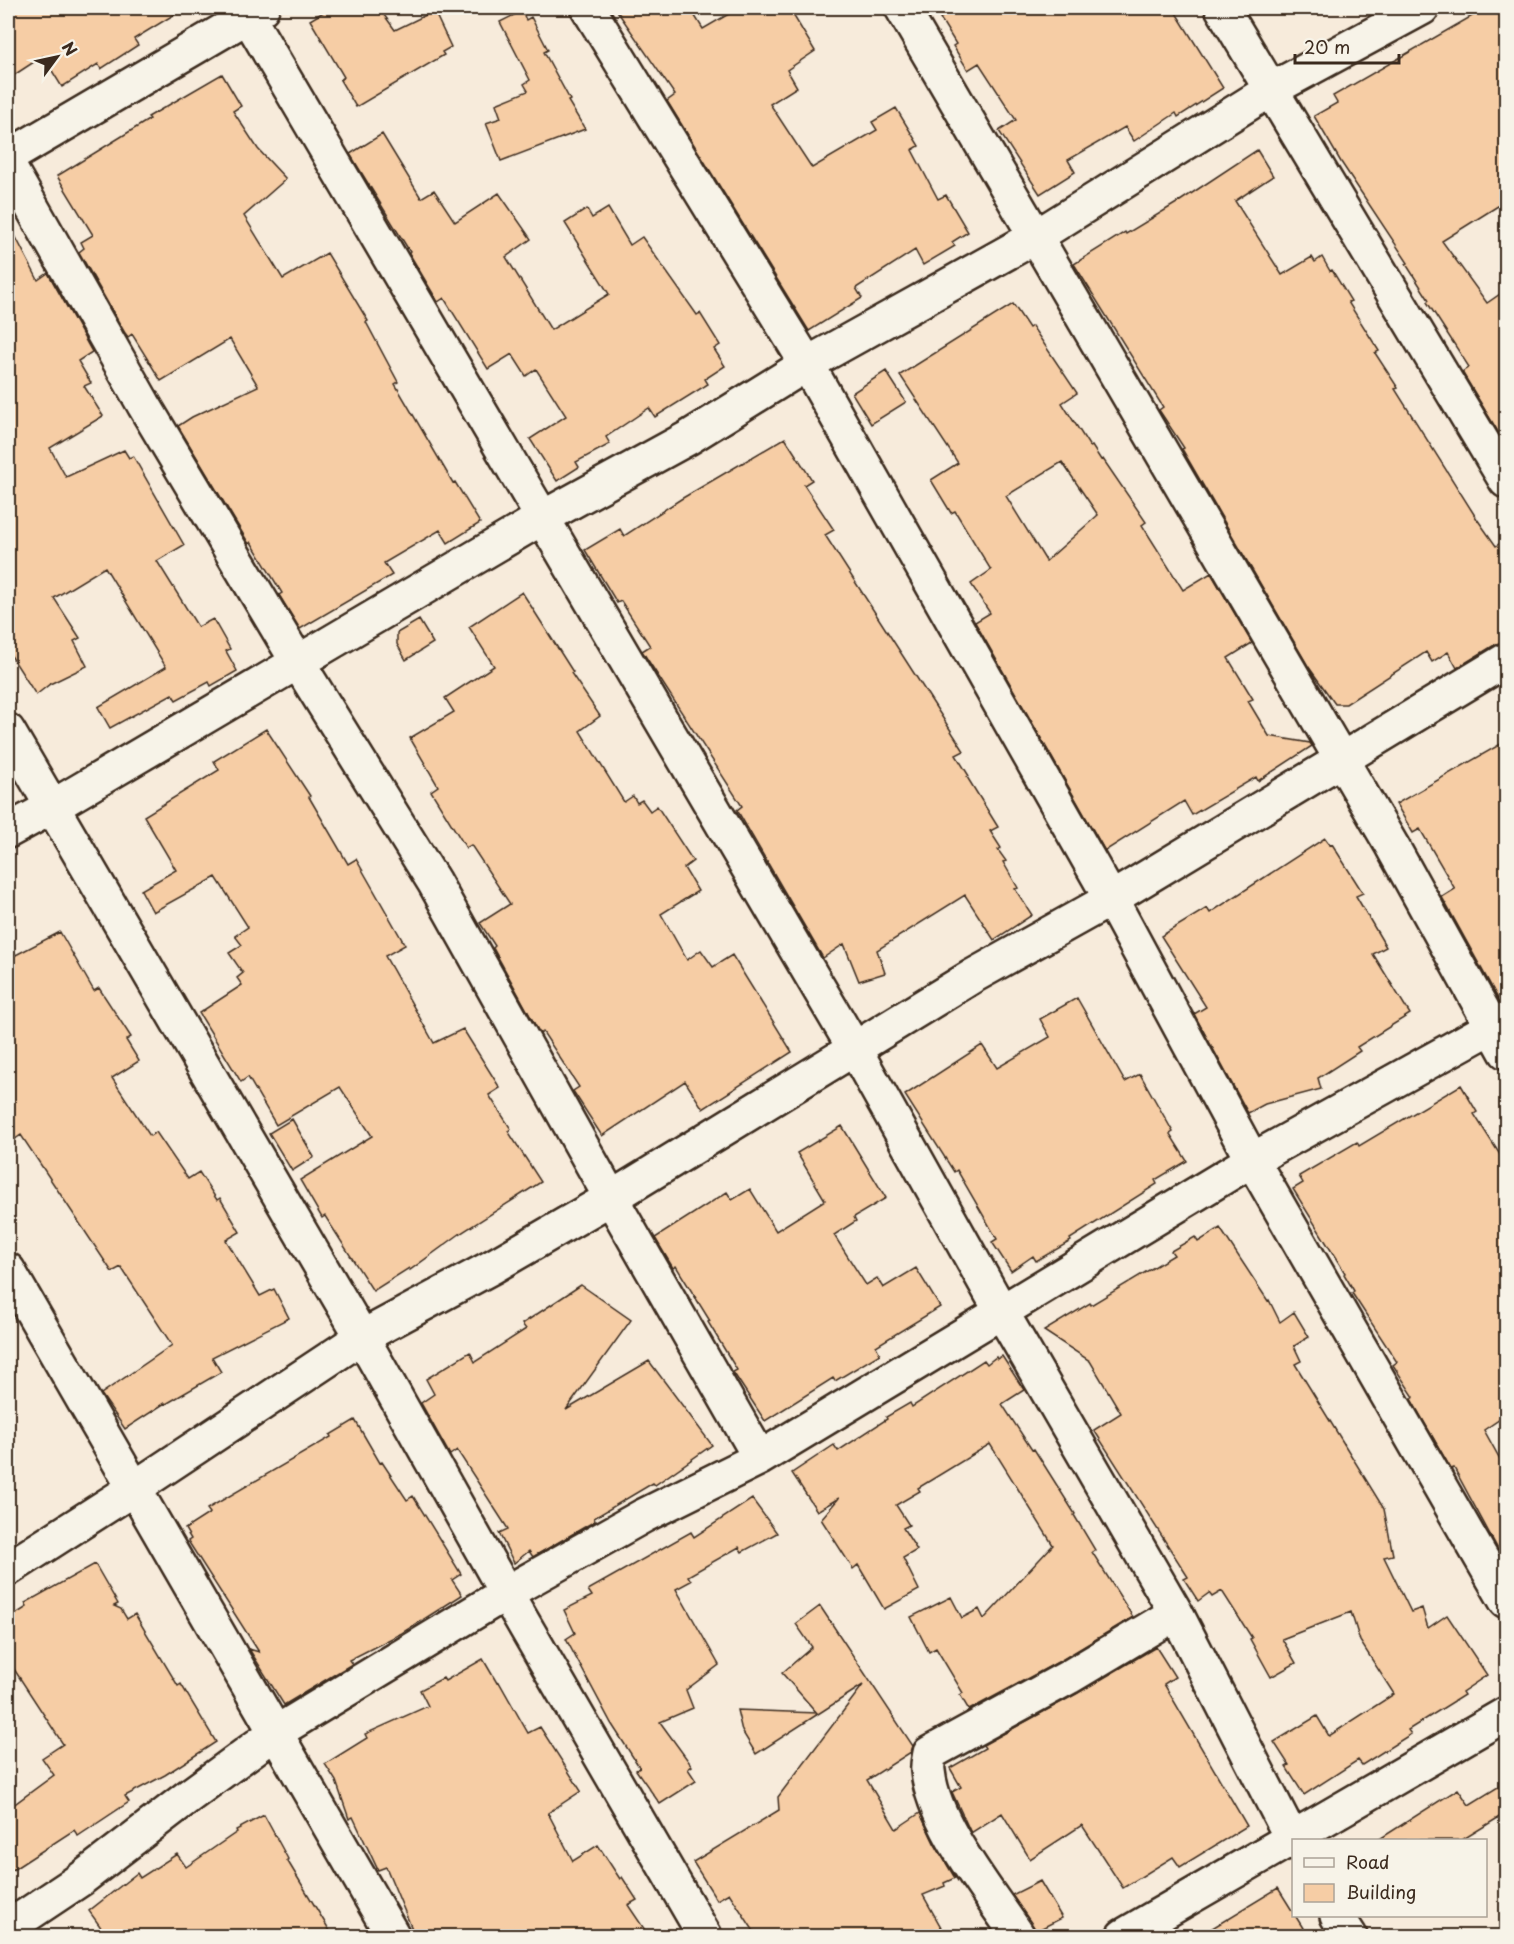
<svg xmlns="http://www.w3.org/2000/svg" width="1514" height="1944" viewBox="0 0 1514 1944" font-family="'Playpen Sans',sans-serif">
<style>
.building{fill:#f6cda5;stroke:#3b2a1e;stroke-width:1.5;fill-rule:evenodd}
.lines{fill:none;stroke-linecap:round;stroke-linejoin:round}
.street-casing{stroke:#3b2a1e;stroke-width:38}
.street{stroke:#f7f3e8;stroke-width:33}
</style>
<rect width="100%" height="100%" fill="#f7ebdb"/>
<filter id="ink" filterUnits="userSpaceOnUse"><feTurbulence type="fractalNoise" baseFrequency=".0167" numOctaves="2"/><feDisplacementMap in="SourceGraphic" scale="12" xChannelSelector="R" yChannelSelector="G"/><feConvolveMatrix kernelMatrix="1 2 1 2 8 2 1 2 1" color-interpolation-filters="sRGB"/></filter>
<g filter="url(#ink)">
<path class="building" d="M8,8h177l-51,31 4,6 -37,24 -3,-5 -36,23 -19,-31 -35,23z
M330,8h49l16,22 39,-19 17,36 -9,5 2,3 -88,52 -16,-27 4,-3 -34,-57z
M615,8h75l13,21 36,-21h50l26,43 -28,19 10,17 -27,17 42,64 65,-38 -5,-8 24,-14 23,38 -7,4 26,49 8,-4 22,37 -16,10 3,4 -32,19 -8,-15 -59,38 6,10 -53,33 -142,-230 8,-6z
M957,8h216l50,80 -45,29 -2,-4 -42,28 -9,-14 -57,33 7,12 -35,22 -41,-63 17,-11 -37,-57 -11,7 -15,-24 3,-2 -16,-26z
M1486,8h20v193l-64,40 45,62 19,-13v155l-44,-73 7,-5 -42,-65 2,-2 -23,-36 2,-1 -67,-101 -27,-46 23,-13 -4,-7z
M522,11l4,9 5,-3 17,33 -4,2 26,48 -2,1 17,28 -84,32 -15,-38 15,-5 -5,-14 32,-13 -4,-7 6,-4 -30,-58z
M222,74l19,32 -8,5 25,38 28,30 -42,37 39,63 44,-26 41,68 -2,1 32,60 -3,2 58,99 2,-1 25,41 -32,20 -8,-13 -56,33 8,12 -92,54 -21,-34 3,-2 -31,-51 -2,2 -71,-118 14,-9 66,-31 -28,-47 -69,42 -29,-47 -4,3 -3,-4 -46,-81 5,-4 -3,-6 12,-7 -36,-59 93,-57 -2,-2z
M382,134l39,64 13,-8 21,32 44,-29 32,46 -25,18 45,73 58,-36 -44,-71 22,-14 5,9 16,-10 22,37 12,-8 55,78 3,-2 20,32 -6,4 11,17 -20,13 3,5 -53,33 -6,-9 -43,29 4,7 -34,18 3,5 -22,14 -27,-42 36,-23 -30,-47 -10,7 -14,-22 -24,15 -44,-71 -6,4 -29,-49 1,-1 -60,-98z
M1257,150l16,26 -38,25 47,74 30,-18 3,5 7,-5 8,14 2,-1 19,31 -3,1 31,49 -4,2 23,35 -3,1 82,130 19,27 10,-7v102l-10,3 -39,24 -9,-16 -16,10 -6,-10 -80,52h-11l-27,-38 -126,-217 2,-1 -25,-38 4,-3 -89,-143 51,-32 1,2 54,-33z
M8,222l30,58 10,-7 44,79 -14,9 13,22 -7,3 19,30 -53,32 16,29 58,-27 5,8 4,-2 51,89 -27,16 41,66 15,-8 17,30 -4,2 11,20 -26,15 -2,-4 -33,18 -4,-6 -62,34 -12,-21 68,-40 -61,-100 -51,31 26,40 -6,3 13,25 -37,18 -14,11 -28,-44z
M1013,304l16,24 3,-2 45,67 -15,10 28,44 2,-1 9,14 2,-1 43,63 -4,3 41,65 28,-17 41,70 -24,15 25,41 -5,2 21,35 41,7 2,3 -54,35 -2,-4 -64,38 -8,-14 -79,50 -130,-229 15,-9 -19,-29 20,-14 -36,-59 -4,2 -20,-33 27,-17 -58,-88zM1062,462l36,53 -52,46 -40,-65z
M886,371l20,31 -35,22 -19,-31z
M785,438l27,42 -8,5 30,45 -9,5 139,216 -8,4 13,21 -2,1 31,50 -8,4 11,17 -3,2 8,11 -3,1 15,26 -3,1 17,26 -38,25 -29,-45 -88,55 8,23 -26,8 -15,-37 -21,14 -86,-148 5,-4 -100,-155 8,-5 -29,-45 -4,2 -32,-53 35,-21 4,7 57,-37z
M522,592l51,80 -2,1 29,43 -20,15 44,71 9,-6 4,7 5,-3 8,11 7,-5 36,55 -9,7 14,23 -37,23 26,46 14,-10 12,17 19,-12 60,97 -89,57 -18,-28 -83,55 -29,-45 6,-4 -36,-55 -3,2 -47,-86 2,-2 -15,-23 30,-19 -39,-59 -5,3 -35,-57 7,-5 -28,-48 44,-26 -9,-14 49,-32 -25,-39z
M419,620l14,23 -27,17 -9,-16v-11z
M266,729l44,67 -1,1 39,67 8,-5 49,86 -20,11 49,87 29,-14 37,59 -11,7 22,34 -3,2 33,51 -80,51 -51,37 -1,-2 -36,23 -48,-75 -3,2 -22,-38 72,-44 -32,-49 -64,38 -28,-48 -7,5 -42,-69 43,-28 -5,-7 6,-5 -14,-20 13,-8 -7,-9 13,-9 -32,-50 -63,35 -12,-22 35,-20 -32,-54 75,-46 -5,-9z
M1506,741v259l-6,2 -58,-105 13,-8 -35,-60 -7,4 -17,-29z
M1325,838l5,7 2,-1 31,49 -7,3 30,51 -13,7 37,60 -53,33 3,4 -42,27 3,11 -56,15 -17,9 -54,-99 12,-7 -45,-71 46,-28 3,5z
M60,932l34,59 5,-3 32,49 -5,3 13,21 -27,17 38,58 6,-4 32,47 11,-7 18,28 3,-2 20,34 -14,8 34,56 14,-7 15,29 -77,39 9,15 -55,32 -1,-1 -40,26 -24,-35 71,-49 -51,-78 -9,5 -91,-137 -13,9v-185z
M1077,998l48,84 15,-8 33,58 -3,2 17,27 -32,19 2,4 -87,55 1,2 -35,20 -3,-5 -22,15 -19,-29 5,-3 -40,-69 -3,2 -49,-77 77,-50 15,23 53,-31 -10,-18z
M1461,1085l16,27 -3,2 32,50v251l-22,15 22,40v94l-52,-96 -3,1 -40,-70 3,-2 -21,-32 4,-3 -45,-69 2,-2 -10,-17 1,-1 -52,-84 10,-6 -4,-7 58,-34 2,4z
M292,1119l22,38 -22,14 -23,-38z
M842,1126l44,72 -32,19 2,4 -22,14 32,50 11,-7 6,10 33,-20 24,39 -64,39 4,8 -45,27 -2,-3 -68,43 -32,-49 4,-2 -29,-48 2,-1 -34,-55 -3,2 -18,-30 72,-46 5,8 18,-11 26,42 49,-31 -28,-47z
M1220,1228l48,73 1,-1 11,22 14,-10 15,25 -15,9 7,15 -6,3 89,145 9,46 -9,2 27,55 11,-4 6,20 19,-13 40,60 -25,17 2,3 -56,35 3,4 -49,31 -4,-5 -54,35 -18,-28 3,-2 -15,-23 43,-26 12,20 65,-42 -34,-53 -9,-29 -69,27 14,24 -25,14 -21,-38 2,-1 -30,-47 -10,6 -3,-4 -11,8 -14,-22 4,-2 -94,-147 27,-17 -31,-52 -46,-30 46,-28 1,2 83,-50 -3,-4 24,-14 3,5z
M581,1285l50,35 -65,90 83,-49 63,84 -57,40 -2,-2 -59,35 1,3 -62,36 -4,-6 -15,12 -15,-30 9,-4 -51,-79 -7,5 -29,-52 13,-9 -8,-15 44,-27 5,10 51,-33 -4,-5z
M1002,1356l22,34 -22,14 30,46 2,-1 41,65 -1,1 21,35 -3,2 41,65 -73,44 -91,49 -9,-15 3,-2 -27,-45 -7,4 -18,-35 40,-20 11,21 17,-9 5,10 69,-74 -63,-101 -72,44 2,3 -24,14 13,20 -6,3 14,22 -14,8 16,32 -35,19 -26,-44 -5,4 -32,-50 18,-21 -22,13 -25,-38 42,-28 4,6 49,-32 -1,-2 24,-14 2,4 72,-47 3,4 9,-7 1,2z
M355,1420l25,43 2,-1 25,38 6,-4 48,78 -9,6 10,15 -60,38 -53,27 3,4 -68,41 -35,-56 10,3 -71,-111 3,-2 -6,-10 25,-16 -3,-4 124,-72 -1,-2z
M752,1499l25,34 -35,19 -3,-5 -51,29 3,5 -15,8 43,76 -33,25 7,18 -33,14 32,44 -4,3 8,12 -36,23 -24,-34 4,-2 -29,-45 -45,-84 9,-6 -11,-23 28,-14 -4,-6 103,-58 3,5z
M95,1564l23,40 -4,2 7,3 6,10 8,-5 43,72 3,-2 35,58 -51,33 -40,21 4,6 -51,34 -4,-6 -66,43v-64l46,-34 -12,-17 21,-14 -55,-84v-41l19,-12 -2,-4z
M820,1606l93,140 -2,6 -44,28 29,49 24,-16 14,30 21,35 -11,5 1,3 -22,9 23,41h-189l-28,-43 -12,7 -24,-38 86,-52 -1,-13 85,-112 -107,69 -14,-23 -5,-21 80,3 -35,-40 30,-26 -16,-23z
M1156,1647l19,30 -11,7 83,142 -67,41 -7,-10 -50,31 -41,-63 -52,34 -28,-46 -31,20 -19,-41 9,-5 -11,-19 35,-20 -2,-3 95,-52z
M483,1659l14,24 2,-1 29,51 12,-6 41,64 -33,22 25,48 25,-16 22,34 2,-2 15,23 -9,5 21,31h-234l-29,-69 -8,3 -25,-53 -4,2 -13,-38 -11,-17 42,-26 -2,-4 63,-28 -8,-16 23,-12 2,3z
M1506,1782v31l-44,27h-84l80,-51 11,16z
M264,1815l24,44 -1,1 46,76h-226l-18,-25 48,-38 3,5 37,-24 9,13 51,-35 -1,-2z
M1040,1881l22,37 -26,13 -24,-36z
M1278,1888l30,48h-109z"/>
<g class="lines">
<defs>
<path id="street" d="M243,8l611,1040 147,263 175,302 118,230
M588,8l219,356 304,535 141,261 254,441
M902,8l490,838 114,206
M1222,8l284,473
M8,157l254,-149
M8,165l136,240 153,256 137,221 177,316 149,260
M8,731l354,606 144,256 199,343
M8,831l44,-24 490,-289 146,-80 119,-74 230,-128 235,-147 150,-81
M8,1270l385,666
M8,1569l125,-80 229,-152 130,-70 119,-69 362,-222 138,-77 395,-239
M1337,1916l13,20
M8,1923l16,-6 57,-38 108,-83 86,-63 231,-140 137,-77 117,-58 492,-298 254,-141
M1018,1936c-29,-44 -85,-112 -90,-165 -1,-6 1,-12 2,-18l139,-76 107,-64
M1123,1936l383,-222"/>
</defs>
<use href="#street" class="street-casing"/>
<use href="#street" class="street"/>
</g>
</g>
<rect width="1514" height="1944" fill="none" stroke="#f7f3e8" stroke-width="30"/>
<rect x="15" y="15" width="1484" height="1914" fill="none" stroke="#3b2a1e" stroke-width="2" filter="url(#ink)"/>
<rect x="1292" y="1839" width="195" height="78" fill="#f7f3e8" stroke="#aca397" stroke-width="1.5"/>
<rect x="1304" y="1858" width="30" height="9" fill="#f7f3e8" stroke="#aca397" stroke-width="1.5"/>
<text x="1346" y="1869" font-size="18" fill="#3b2a1e">Road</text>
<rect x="1304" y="1884" width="30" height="18" fill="#f6cda5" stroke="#aca397" stroke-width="1.5"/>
<text x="1346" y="1899" font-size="18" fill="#3b2a1e">Building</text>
<g transform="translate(57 57) rotate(57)" stroke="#f7f3e8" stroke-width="4.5" paint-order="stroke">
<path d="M0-4.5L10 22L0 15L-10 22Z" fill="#3b2a1e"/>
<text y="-9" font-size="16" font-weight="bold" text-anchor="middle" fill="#3b2a1e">N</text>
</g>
<path d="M1295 54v9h104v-9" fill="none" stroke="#3b2a1e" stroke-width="3"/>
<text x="1304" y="54" font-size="18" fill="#3b2a1e" stroke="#f7f3e8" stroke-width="4.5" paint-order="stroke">20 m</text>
</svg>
